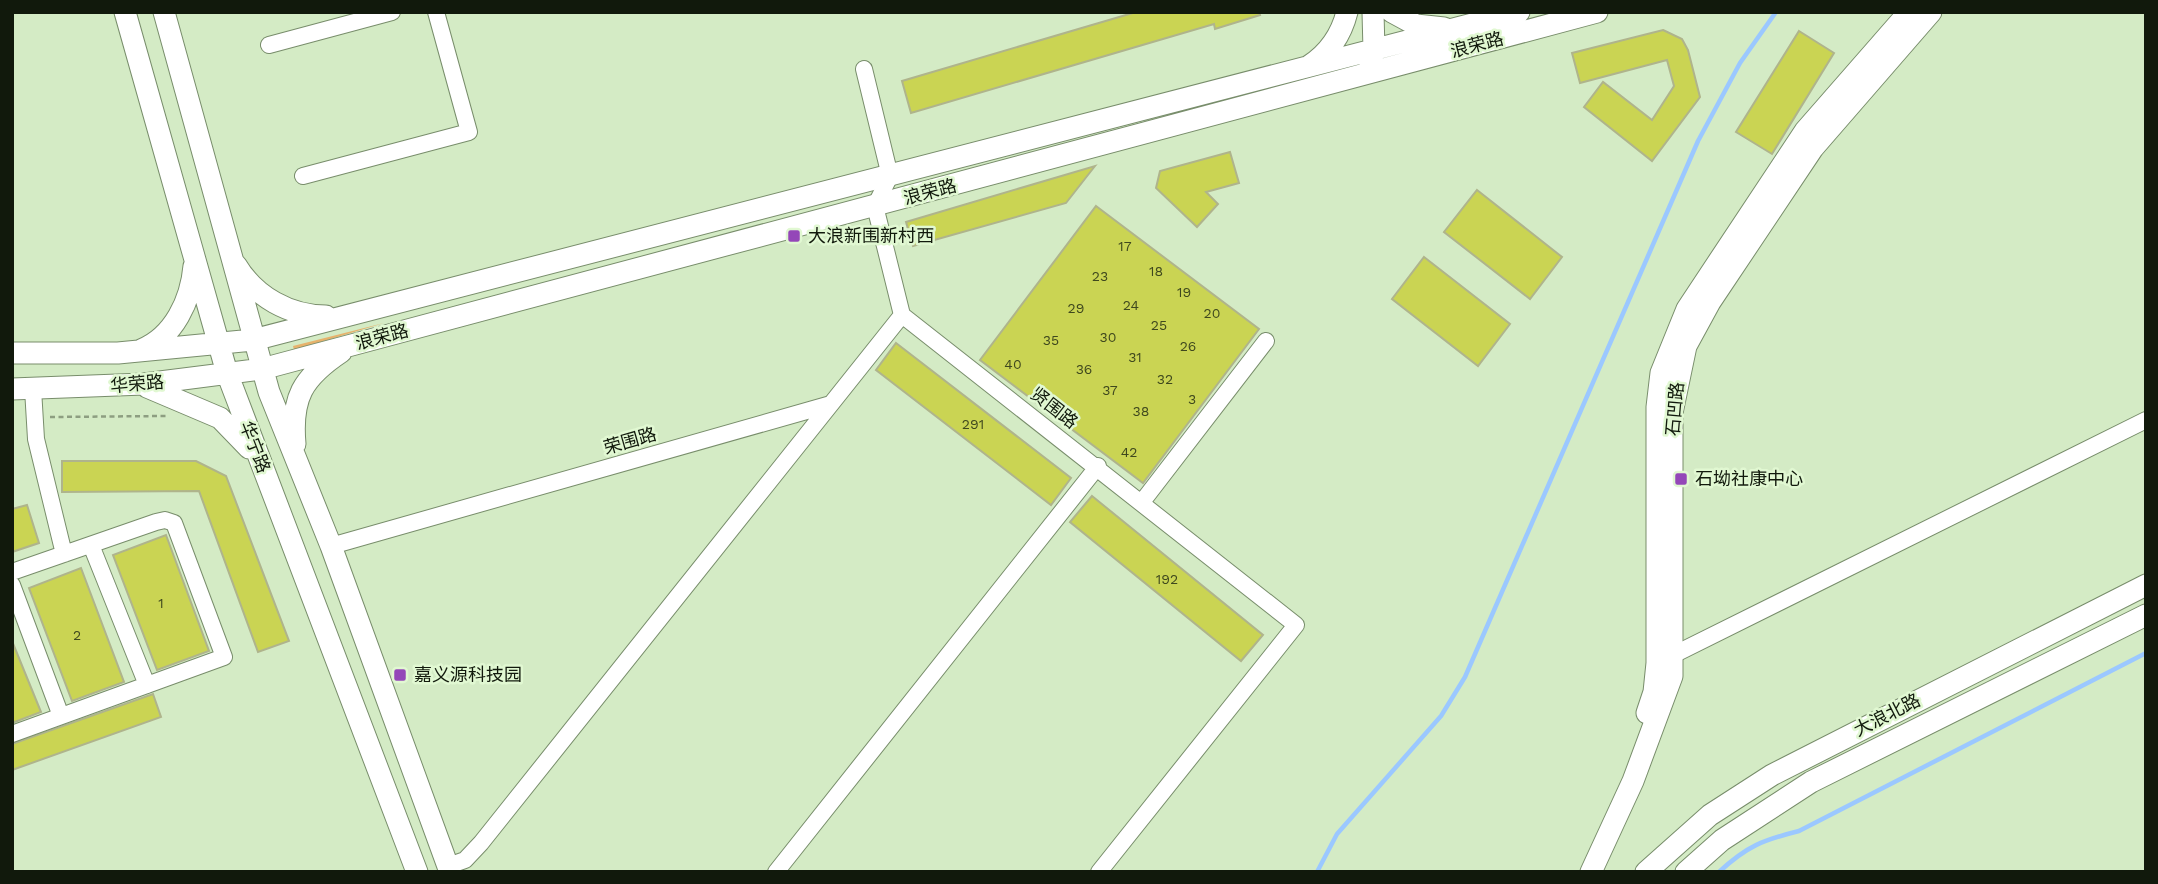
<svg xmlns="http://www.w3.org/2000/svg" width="2158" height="884" viewBox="0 0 2158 884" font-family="'Work Sans','Noto Sans SC',sans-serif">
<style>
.green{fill:#e6b26c}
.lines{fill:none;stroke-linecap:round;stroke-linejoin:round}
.stream{stroke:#9bc8ff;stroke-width:4.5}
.building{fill:#cad453;stroke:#afb48c;stroke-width:2}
.minor-casing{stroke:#788d6b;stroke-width:18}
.major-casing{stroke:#788d6b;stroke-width:23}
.path{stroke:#8d9e81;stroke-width:2.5;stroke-dasharray:5 3.5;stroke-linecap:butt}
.minor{stroke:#fff;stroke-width:16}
.major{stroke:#fff;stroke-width:21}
.poi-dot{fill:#9447b8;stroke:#e1f8d2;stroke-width:2.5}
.labels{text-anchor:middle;stroke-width:5;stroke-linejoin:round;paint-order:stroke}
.number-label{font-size:14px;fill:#3f481e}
.street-label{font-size:18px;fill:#11190c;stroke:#e1f8d2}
.poi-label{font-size:18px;fill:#11190c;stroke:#e1f8d2;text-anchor:start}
</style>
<rect width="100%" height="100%" fill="#d4ebc5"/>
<path class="green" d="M384,323l-90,27 -1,-4z"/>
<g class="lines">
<path class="stream" d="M1317,872l20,-38 104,-118 24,-39 233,-536 42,-78 36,-51
M1719,872c28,-26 44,-32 80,-41l347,-178"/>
</g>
<path class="building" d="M1136,12h123l1,3 -45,14 -1,-5 -303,89 -9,-32z
M1663,30l19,9 6,11 12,47 -48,64 -68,-54 19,-25 49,38 22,-34 -7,-26 -87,23 -8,-30z
M1799,31l35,22 -62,101 -36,-22z
M1230,152l9,31 -33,9 12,12 -21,23 -41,-39 4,-17z
M1095,166l-29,37 -153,43 -7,-24z
M1477,190l85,67 -32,42 -86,-67z
M1096,206l163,123 -116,154 -163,-123z
M1424,257l86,67 -32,42 -86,-67z
M896,343l175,135 -20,27 -175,-135z
M62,461h134l30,15 63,165 -31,11 -59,-161 -137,1z
M1092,496l171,139 -22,26 -171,-139z
M27,505l12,38 -27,9v-43z
M166,535l43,116 -52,19 -44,-115z
M81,568l43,114 -52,19 -43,-113z
M12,641l29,71 -29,11z
M153,694l8,23 -149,53v-26z"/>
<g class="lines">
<defs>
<path id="minor" d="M269,45l123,-33
M864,69l26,107 -15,30 27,109 394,310 -197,247
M303,176l166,-44 -33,-120
M33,389l3,50 28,115
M1142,502l124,-161
M91,545l56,140
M331,546l500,-142
M12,572l144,-50 9,-2 9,3 50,134 -212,77
M12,585l49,131
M1665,659l481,-239
M448,866l17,-6 16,-17 421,-528
M776,872l322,-406"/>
<path id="major" d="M125,12l102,361 190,499
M164,12l105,380 62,154 119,326
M1392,12l24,13 28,3
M1370,64l4,-13 -1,-39
M1309,66c20,-13 32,-30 38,-54
M236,265c19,32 54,51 90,51
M141,350c33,-13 50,-50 53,-84
M12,353h106l135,-13 1266,-328
M147,387l73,31 29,30
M12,389l132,-5 118,-15 1335,-357
M295,444c-4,-46 7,-66 46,-92
M1647,713l7,-21 3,-29v-256l4,-34 26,-64 118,-178 104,-119
M1591,872l42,-91 39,-105v-263l14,-67 24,-44 103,-154 118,-136
M1646,872l64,-57 62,-40 374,-190
M1686,872l36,-32 89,-58 335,-167"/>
</defs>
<use href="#minor" class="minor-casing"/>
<use href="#major" class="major-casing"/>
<path class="path" d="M50,417l116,-1"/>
<use href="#minor" class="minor"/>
<use href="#major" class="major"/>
</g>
<g class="poi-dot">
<rect x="787" y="229" width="14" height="14" rx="3.5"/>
<rect x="1674" y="472" width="14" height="14" rx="3.5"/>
<rect x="393" y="668" width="14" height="14" rx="3.5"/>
</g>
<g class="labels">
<g class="number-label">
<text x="1125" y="251">17</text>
<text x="1156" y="276">18</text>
<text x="1100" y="281">23</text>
<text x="1184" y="297">19</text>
<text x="1131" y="310">24</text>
<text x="1076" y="313">29</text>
<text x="1212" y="318">20</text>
<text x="1159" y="330">25</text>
<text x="1108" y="342">30</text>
<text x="1051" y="345">35</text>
<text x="1188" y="351">26</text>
<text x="1135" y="362">31</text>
<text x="1013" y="369">40</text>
<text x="1084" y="374">36</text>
<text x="1165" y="384">32</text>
<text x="1110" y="395">37</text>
<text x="1192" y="404">3</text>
<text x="1141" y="416">38</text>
<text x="973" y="429">291</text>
<text x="1129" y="457">42</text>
<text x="1167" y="584">192</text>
<text x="161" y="608">1</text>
<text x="77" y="640">2</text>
</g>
<g class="street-label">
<text transform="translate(1477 45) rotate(-15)" y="6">浪荣路</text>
<text transform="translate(930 192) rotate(-15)" y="6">浪荣路</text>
<text transform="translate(382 337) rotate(-15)" y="6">浪荣路</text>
<text transform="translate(137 384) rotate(-5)" y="6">华荣路</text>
<text transform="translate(1054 408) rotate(38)" y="6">贤围路</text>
<text transform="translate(1675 409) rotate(-85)" y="6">石凹路</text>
<text transform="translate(630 441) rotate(-16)" y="6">荣围路</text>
<text transform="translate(255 447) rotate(69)" y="6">华宁路</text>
<text transform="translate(1887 715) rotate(-27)" y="6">大浪北路</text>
</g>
<g class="poi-label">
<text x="808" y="242">大浪新围新村西</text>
<text x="1695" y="485">石坳社康中心</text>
<text x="414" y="681">嘉义源科技园</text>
</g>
</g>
<rect width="2158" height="884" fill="none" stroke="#11190c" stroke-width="28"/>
</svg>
